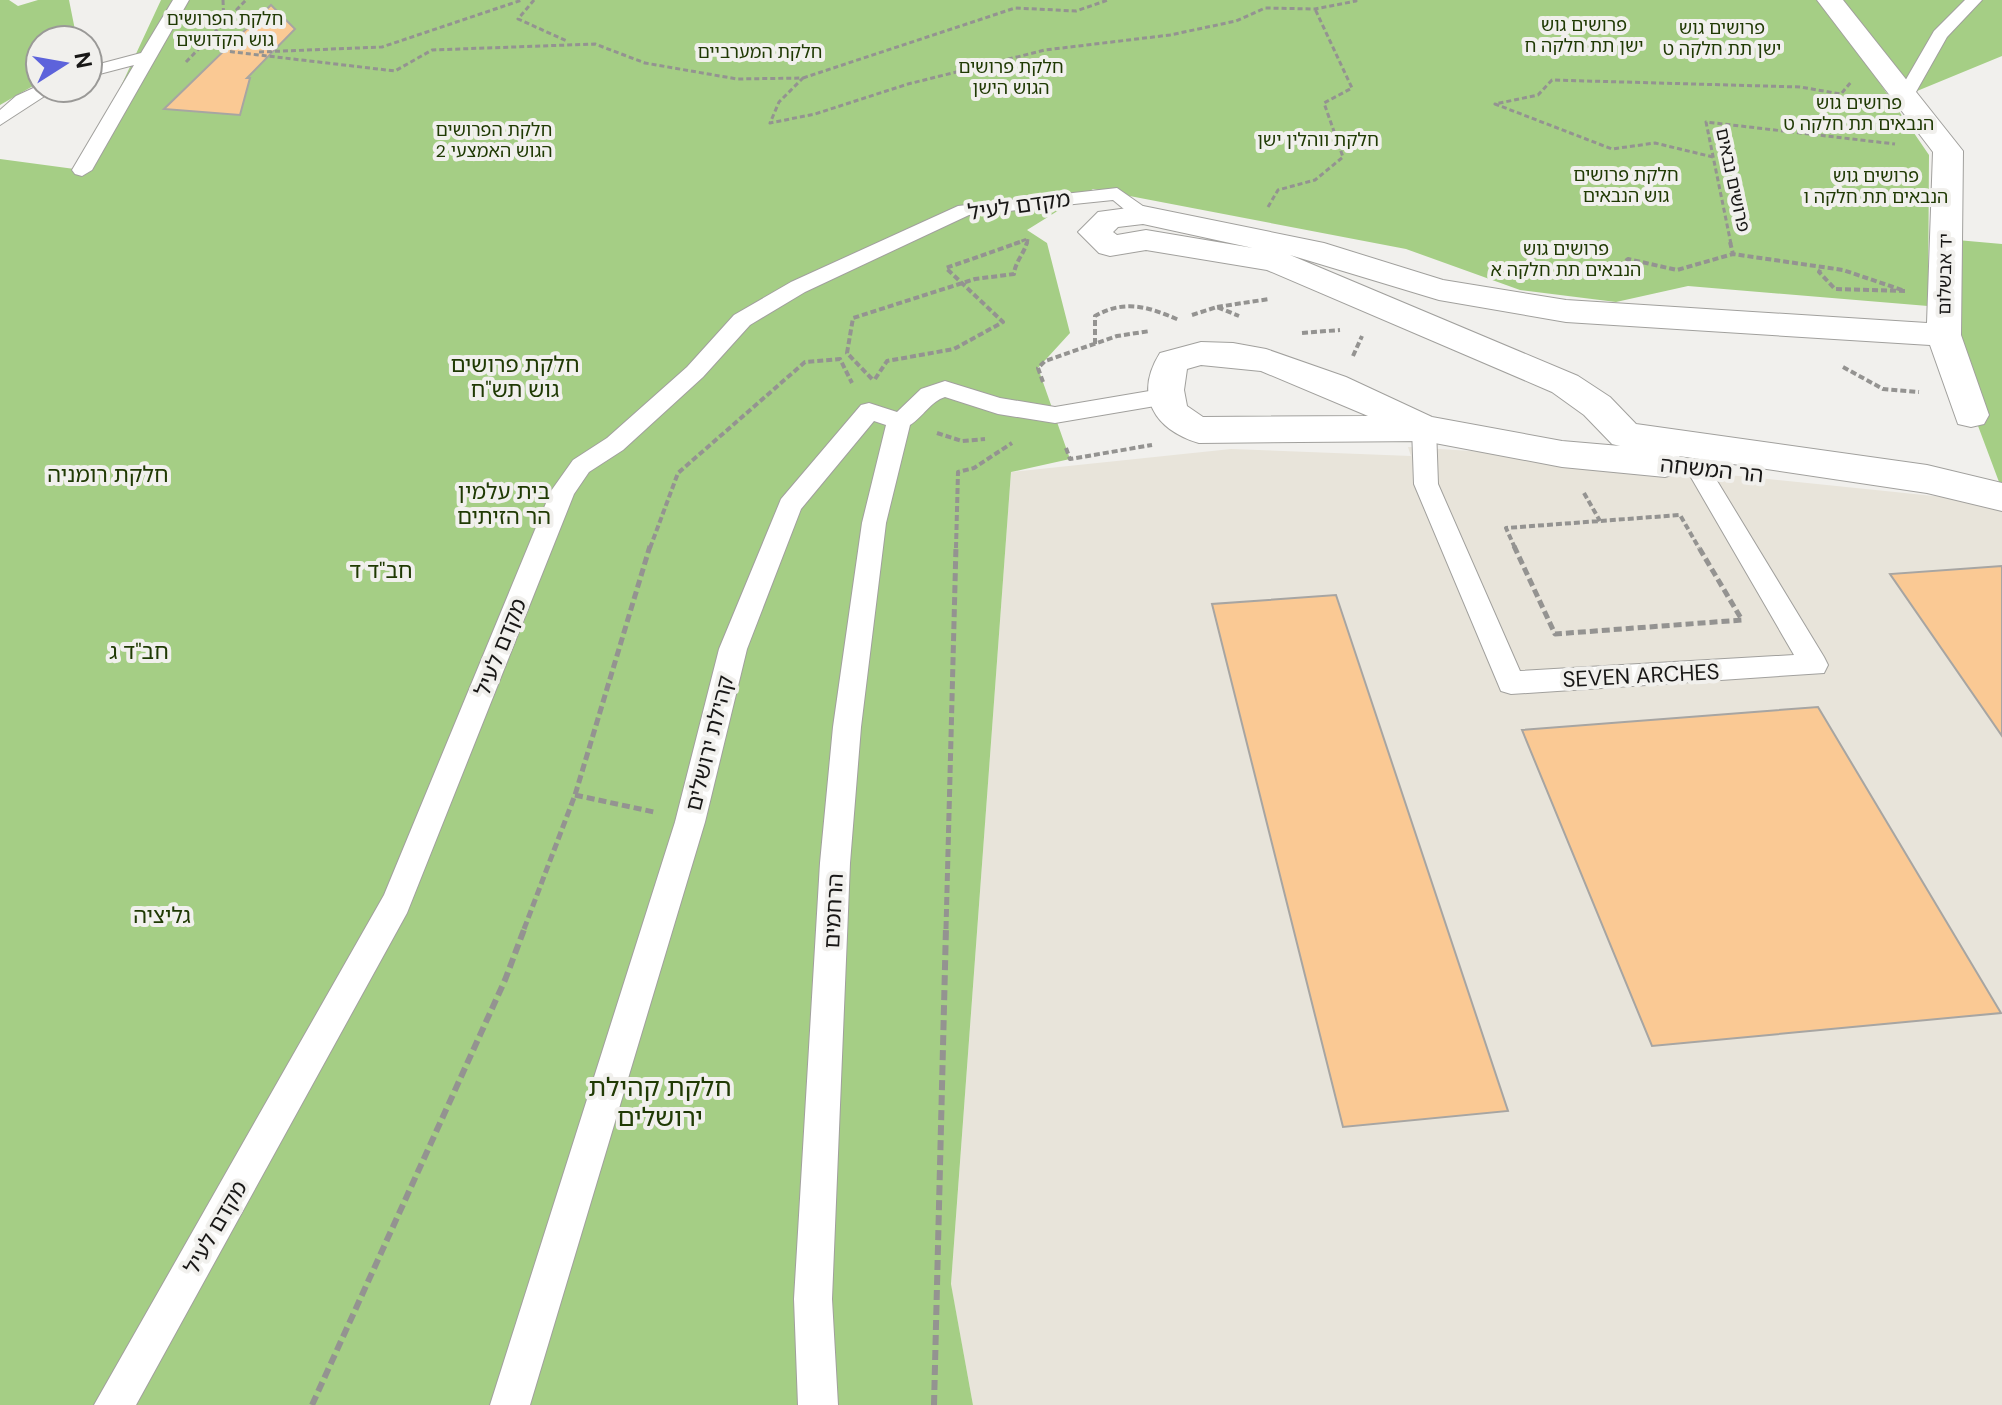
<svg xmlns="http://www.w3.org/2000/svg" width="2002" height="1405" viewBox="0 0 2002 1405" font-family="'DM Sans','Noto Sans Hebrew',sans-serif">
<style>
.built{fill:#e8e4da}
.green{fill:#a5ce85}
.building{fill:#fac994;stroke:#a7a5a2;stroke-width:2}
.lines{fill:none;stroke-linecap:round;stroke-linejoin:round}
.lane-casing{stroke:#a1a09d;stroke-width:2}
.street-casing{stroke:#a1a09d;stroke-width:2}
.path-far3{stroke:#949391;stroke-width:3;stroke-dasharray:5 3;stroke-linecap:butt}
.path-far2{stroke:#949391;stroke-width:4;stroke-dasharray:6 3;stroke-linecap:butt}
.path-far1{stroke:#949391;stroke-width:5;stroke-dasharray:8 4;stroke-linecap:butt}
.path{stroke:#949391;stroke-width:6;stroke-dasharray:10 5;stroke-linecap:butt}
.lane{fill:#fff;fill-rule:evenodd}
.street{fill:#fff;fill-rule:evenodd}
.labels{text-anchor:middle;stroke-width:8;stroke-linejoin:round;paint-order:stroke}
.far-park-label{font-size:18px;fill:#203a04;stroke:#f1f0ed}
.far-street-label{font-size:18px;fill:#181716;stroke:#f1f0ed}
.street-label{font-size:22px;fill:#181716;stroke:#f1f0ed}
.park-label{font-size:22px;fill:#203a04;stroke:#f1f0ed}
.near-park-label{font-size:26px;fill:#203a04;stroke:#f1f0ed}
</style>
<rect width="100%" height="100%" fill="#f1f0ed"/>
<path class="built" d="M1408,447l124,8 470,48v902h-1029l-22,-120 60,-813 220,-23 180,7z"/>
<path class="green" d="M0,0h9l9,6 20,-6h31l8,40h-37v42l-40,23z
M161,0h1662l106,155 -1,151 -240,-20 -72,16 -96,-12 -114,-41 -313,-60 -66,41 20,13 23,90 -32,35 32,91 -59,13 -60,812 22,121h-973v-1246l82,11z
M1839,0h163v56l-85,35 -45,-44z
M1957,240l45,4v246l-58,-155z"/>
<path class="building" d="M271,5l24,24 -48,49h3l-10,37 -76,-6z
M2002,566v170l-112,-162z
M1336,595l172,516 -165,16 -131,-523z
M1818,707l183,306 -349,33 -130,-316z"/>
<g class="lines">
<defs>
<path id="lane" d="M173,0h16l-97,170 -10,6 -7,-2 -3,-4 62,-105 -46,12v-10l53,-14z
M1965,0h17l-35,37 -35,62h-12l-3,-4 37,-64z
M40,85v3h17l-57,37v-15l16,-14z
M1117,188l33,23 3,4 -3,4h-14l-23,-19 -144,15 -164,77 -55,33 -47,52 -80,73 -34,22 -15,22 -167,419 -271,492h-42l290,-510 167,-404 22,-31 34,-22 80,-71 47,-52 57,-33 167,-76z
M945,381l55,17 55,9 112,-19 11,8 -11,8 -112,19 -57,-9 -53,-17c-14,4 -22,20 -35,28l-24,98 -25,204 -11,136 -18,436 6,106h-40l-4,-106 26,-436 13,-136 29,-204 24,-98 -12,-4 -73,88 -54,140 -42,173 -175,583h-40l185,-583 44,-173 62,-150 80,-94 8,-2 28,9 24,-23z
M1424,420l12,8 2,56 82,187 274,-16 -109,-188 4,-6h16l119,196 4,8 -4,8 -313,21 -10,-3 -87,-207 -2,-56z"/>
<path id="street" d="M1817,0h26l120,151 -2,184 28,80 -5,9 -13,3 -13,-3 -28,-79 -364,-23 -127,-22 -149,-45 288,121 32,21 26,27 291,41 75,18v28l-75,-18 -248,-37 5,8 -6,9 -13,4 -103,-10 -138,-26 -225,2c-44,-13 -66,-47 -39,-90l41,-11 32,1 33,6 80,28 86,40 130,24 58,5 -8,-2 -28,-29 -32,-23 -285,-122 -121,-20 -36,6 -11,-3 -21,-21 20,-20 45,-6 181,37 119,37 123,20 361,23 6,-171zM1143,224l110,24 -107,-18 -29,5 -4,-3 5,-5zM1201,365l60,6 107,45 -165,1 -16,-11 -3,-16 3,-21z"/>
</defs>
<use href="#lane" class="lane-casing"/>
<use href="#street" class="street-casing"/>
<path class="path-far3" d="M223,0l2,51 170,20 37,-21 163,-6 50,19 92,16 66,-1 -24,24 -9,21 45,-9 93,-30 137,-34 125,-15 66,-14 29,-13 50,1 41,-8 -4,-1
M534,0l-16,19 49,22
M259,52l123,-5 140,-47
M186,62l60,-62
M803,78l212,-70 61,3 32,-11
M1713,157l-58,-14 -43,6 -117,-45 43,-9 14,-15 248,7 41,7 10,-12
M1268,207l10,-17 37,-10 28,-23 -19,-54 28,-15 -37,-79
M1014,244l13,-5
M1027,244l1,-5
M1731,244l-25,-122 189,22"/>
<path class="path-far2" d="M1730,242l3,12 110,16 62,21 -70,-2 -16,-17 3,-5
M1605,278l23,-19 49,11 56,-16
M1217,307l52,-8
M1192,315l25,-8 22,9
M1302,333l38,-3
M1095,344v-28c30,-17 54,-9 84,4
M1353,356l9,-20
M1843,367l40,22 36,3
M872,379l-25,-26 6,-35 122,-39 39,-5c1,-12 10,-20 13,-32
M875,379l12,-18 67,-12 49,-27 -57,-54 74,-26
M1043,382l-5,-14 7,-7 72,-25 33,-5
M937,433l25,8 23,-2
M1066,448l4,11 82,-14
M1584,493l16,28
M650,548l28,-75 127,-111 35,-3 12,24
M956,548l2,-76 16,-4 38,-25
M1515,548l-9,-20 174,-13 19,33"/>
<path class="path-far1" d="M1514,546l41,88 187,-14 -44,-74
M575,795l79,17
M524,929l51,-134 75,-249
M946,929l10,-383"/>
<path class="path" d="M312,1405l193,-425 20,-53
M934,1405l12,-478"/>
<use href="#lane" class="lane"/>
<use href="#street" class="street"/>
</g>
<g class="labels">
<g class="far-park-label">
<text x="225" y="25">חלקת הפרושים<tspan x="225" dy="21">גוש הקדושים</tspan></text>
<text x="1584" y="31">פרושים גוש<tspan x="1584" dy="21">ישן תת חלקה ח</tspan></text>
<text x="1722" y="34">פרושים גוש<tspan x="1722" dy="21">ישן תת חלקה ט</tspan></text>
<text x="760" y="58">חלקת המערביים</text>
<text x="1011" y="73">חלקת פרושים<tspan x="1011" dy="21">הגוש הישן</tspan></text>
<text x="1859" y="109">פרושים גוש<tspan x="1859" dy="21">הנבאים תת חלקה ט</tspan></text>
<text x="494" y="136">חלקת הפרושים<tspan x="494" dy="21">הגוש האמצעי 2</tspan></text>
<text x="1318" y="146">חלקת ווהלין ישן</text>
<text x="1626" y="181">חלקת פרושים<tspan x="1626" dy="21">גוש הנבאים</tspan></text>
<text x="1876" y="182">פרושים גוש<tspan x="1876" dy="21">הנבאים תת חלקה ו</tspan></text>
<text x="1566" y="255">פרושים גוש<tspan x="1566" dy="21">הנבאים תת חלקה א</tspan></text>
</g>
<g class="far-street-label">
<text transform="translate(1733 180) rotate(78)" y="6">פרושים נבאים</text>
<text transform="translate(1945 274) rotate(-89)" y="6">יד אבשלום</text>
</g>
<g class="street-label">
<text transform="translate(1019 205) rotate(-8)" y="8">מקדם לעיל</text>
<text transform="translate(1712 469) rotate(6)" y="8">הר המשחה</text>
<text transform="translate(500 647) rotate(-68)" y="8">מקדם לעיל</text>
<text transform="translate(1641 675) rotate(-3)" y="8">SEVEN ARCHES</text>
<text transform="translate(709 743) rotate(-76)" y="8">קהילת ירושלים</text>
<text transform="translate(833 911) rotate(-87)" y="8">הרחמים</text>
<text transform="translate(215 1227) rotate(-60)" y="8">מקדם לעיל</text>
</g>
<g class="park-label">
<text x="515" y="372">חלקת פרושים<tspan x="515" dy="25">גוש תש"ח</tspan></text>
<text x="108" y="482">חלקת רומניה</text>
<text x="504" y="499">בית עלמין<tspan x="504" dy="25">הר הזיתים</tspan></text>
<text x="381" y="578">חב"ד ד</text>
<text x="139" y="659">חב"ד ג</text>
<text x="162" y="923">גליציה</text>
</g>
<g class="near-park-label">
<text x="660" y="1096">חלקת קהילת<tspan x="660" dy="30">ירושלים</tspan></text>
</g>
</g>
<g transform="translate(64 64) rotate(79)"><circle r="38" fill="#f1f0ed" stroke="#9a9997" stroke-width="2"/>
<path d="M0-6L14 30L0 20L-14 30Z" fill="#5d63db"/>
<text y="-12" font-size="22" font-weight="bold" text-anchor="middle" fill="#181716">N</text>
</g>
</svg>
